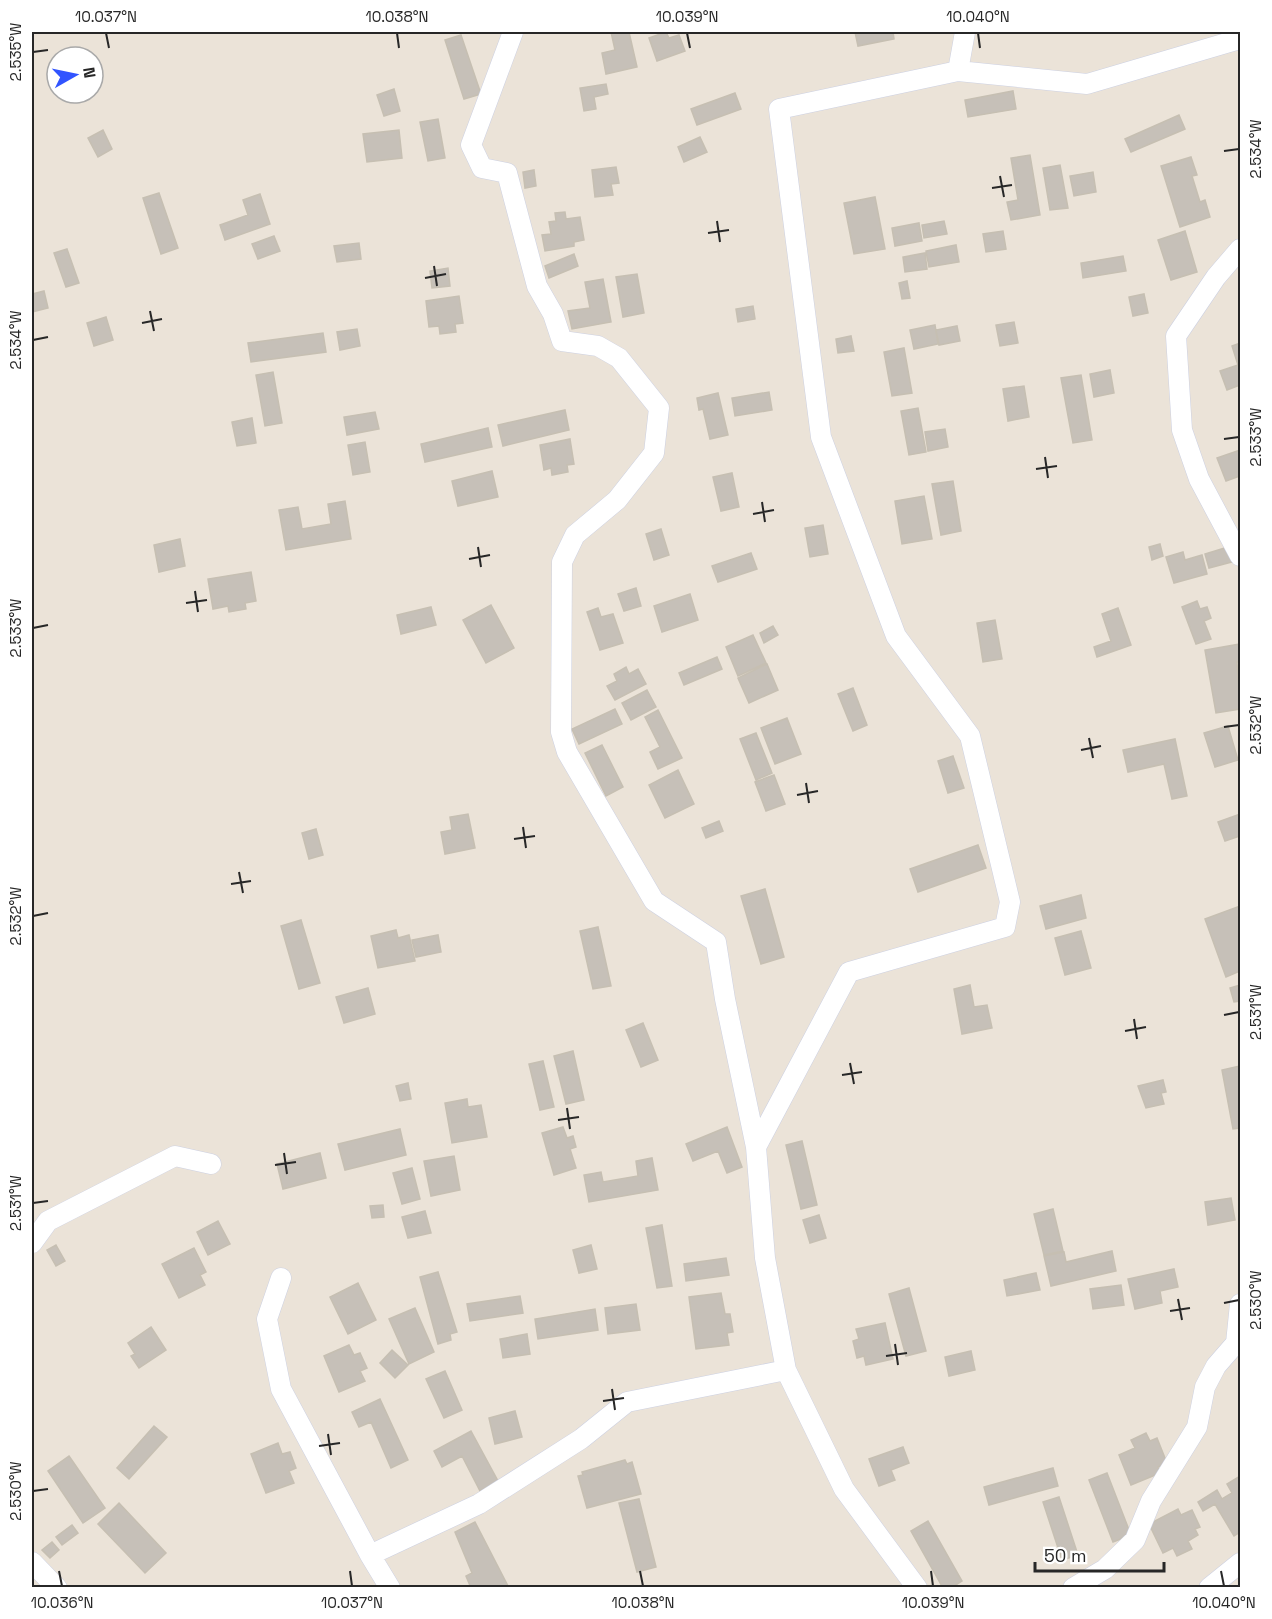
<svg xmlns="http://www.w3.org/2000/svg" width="1272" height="1619" viewBox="0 0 1272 1619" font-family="'Space Grotesk',sans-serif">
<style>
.building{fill:#c6c0b8;stroke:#c6bfb2;stroke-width:1.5}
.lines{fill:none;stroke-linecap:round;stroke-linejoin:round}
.minor-casing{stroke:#cdd1e2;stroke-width:21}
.minor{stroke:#fff;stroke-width:20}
.ticks{fill:none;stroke:#272727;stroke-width:2}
.neatline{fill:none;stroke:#272727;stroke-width:2}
.ticks-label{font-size:15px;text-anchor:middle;fill:#272727}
</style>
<rect width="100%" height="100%" fill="#ebe3d8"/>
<path class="building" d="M611,32h18l8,35 -31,7 -4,-21 13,-3z
M666,32l3,6 10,-3 6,16 -28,10 -8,-23z
M855,32h38l1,7 -36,7z
M461,35l20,59 -17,5 -19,-59z
M606,84l2,10 -14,3 2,12 -12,2 -4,-23z
M394,89l6,22 -16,5 -7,-21z
M1013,91l3,18 -48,8 -3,-17z
M735,93l6,16 -44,16 -6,-16z
M1179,115l6,14 -54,23 -6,-13z
M438,119l7,39 -17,3 -8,-39z
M103,130l9,19 -14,8 -10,-19z
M399,130l3,28 -35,4 -4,-28z
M700,137l7,15 -23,10 -6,-15z
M1030,155l10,60 -29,5 -4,-18 11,-2 -7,-42z
M1191,157l6,18 -5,1 8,26 5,-2 5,17 -30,10 -19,-61z
M1060,165l8,43 -18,2 -7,-42z
M616,167l3,16 -8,1 2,11 -18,2 -3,-27z
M534,170l2,16 -11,2 -2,-16z
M1093,172l3,20 -22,4 -4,-20z
M159,193l19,55 -17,6 -18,-56z
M260,194l10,30 -45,16 -5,-15 28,-10 -5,-15z
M875,197l10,52 -31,5 -10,-51z
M565,212l1,7 14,-2 4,23 -10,2v4l-29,5 -3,-16 9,-1 -2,-12 7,-1 -1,-8z
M944,221l3,13 -23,4 -2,-13z
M919,223l3,18 -27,5 -3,-18z
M1003,231l3,18 -20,3 -3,-18z
M1185,231l12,41 -26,8 -13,-40z
M274,236l6,15 -22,8 -6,-15z
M359,243l2,16 -24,3 -3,-16z
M956,245l3,17 -30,5 -3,-16z
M67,249l12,34 -13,4 -12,-34z
M925,253l2,16 -22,3 -2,-15z
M574,254l4,12 -29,12 -4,-12z
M1123,256l3,15 -43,7 -2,-15z
M448,268l2,18 -18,2 -2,-17z
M637,274l7,39 -21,4 -7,-40z
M603,279l8,43 -39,7 -4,-18 22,-3 -5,-26z
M907,281l3,17 -8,1 -3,-16z
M44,291l4,17 -16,4v-18z
M1144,294l4,19 -15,3 -4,-19z
M459,296l4,27 -8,1 1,8 -16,2 -1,-8 -10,1 -3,-26z
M753,306l2,13 -17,3 -2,-13z
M106,317l7,23 -19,6 -7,-23z
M1014,322l4,21 -18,3 -4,-21z
M935,325l3,19 -24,5 -4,-19z
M957,326l3,15 -21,4 -3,-15z
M357,329l3,17 -20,4 -3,-18z
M323,333l3,19 -75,10 -3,-19z
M851,336l3,15 -16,2 -2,-14z
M1240,343v42l-13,5 -7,-19 18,-6 -6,-19z
M904,348l8,45 -20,3 -8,-44z
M1110,370l4,23 -20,4 -4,-23z
M273,372l9,51 -17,3 -9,-51z
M1081,375l11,65 -19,3 -12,-65z
M1024,386l5,31 -21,4 -5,-32z
M769,392l3,18 -37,6 -3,-18z
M718,393l10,42 -18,4 -7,-30 -4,1 -2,-12z
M918,408l8,44 -17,3 -8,-44z
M565,410l4,20 -66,16 -5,-21z
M375,412l4,17 -32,6 -3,-18z
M252,418l4,25 -19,3 -5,-24z
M488,428l4,19 -67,15 -4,-18z
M945,429l3,18 -20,4 -3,-19z
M570,439l4,25 -7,1 1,7 -16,3 -1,-7 -7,2 -4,-25z
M365,442l5,30 -17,3 -5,-30z
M1240,450v26l-14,5 -9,-23z
M492,471l6,26 -40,9 -6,-25z
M732,473l7,34 -18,4 -8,-34z
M953,481l8,50 -20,4 -9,-51z
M924,496l8,43 -30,5 -7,-43z
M345,501l6,38 -65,11 -7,-40 19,-3 4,22 29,-5 -3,-20z
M823,525l5,29 -18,3 -5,-29z
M661,529l8,26 -15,5 -8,-26z
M180,539l5,27 -26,6 -5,-27z
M1160,544l3,12 -11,4 -3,-13z
M1228,547l4,15 -23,6 -4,-14z
M1183,552l2,8 17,-5 5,19 -33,9 -8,-26z
M751,553l6,16 -39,13 -6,-16z
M251,572l5,29 -11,2 1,6 -17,3 -1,-6 -15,3 -5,-30z
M636,588l5,18 -17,5 -6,-17z
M690,594l8,26 -36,12 -8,-26z
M1197,601l3,8 7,-2 4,11 -7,3 7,18 -15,5 -14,-37z
M491,605l23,43 -28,15 -23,-43z
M431,607l5,18 -35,9 -4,-19z
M598,608l3,9 12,-3 10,29 -23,7 -13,-38z
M1118,608l13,37 -34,12 -3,-10 17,-6 -9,-27z
M995,620l7,39 -19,3 -6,-39z
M773,626l5,9 -14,8 -4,-10z
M753,635l13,28 -28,13 -12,-29z
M1240,644v18h-3l3,47 -24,4 -11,-63z
M717,657l5,12 -38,16 -5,-12z
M767,664l11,26 -29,13 -11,-25z
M626,667l3,7 9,-5 8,15 -31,16 -8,-14 10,-5 -3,-7z
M853,688l14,37 -14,6 -15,-37z
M647,690l9,17 -25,13 -9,-17z
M615,709l7,15 -43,20 -7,-15z
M658,710l24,48 -24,11 -8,-17 10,-5 -15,-30z
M787,718l14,36 -26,10 -14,-36z
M1228,726l10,34 -23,7 -11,-34z
M756,733l16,40 -16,7 -16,-41z
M1175,739l12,57 -15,3 -8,-35 -36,8 -5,-22z
M602,745l21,42 -17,9 -21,-43z
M953,756l11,32 -16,5 -10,-32z
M678,770l16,34 -29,14 -16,-33z
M774,775l11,29 -19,7 -11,-29z
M468,814l7,34 -30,6 -4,-22 11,-2 -2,-13z
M1240,814v22l-15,5 -7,-19z
M719,821l4,10 -17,7 -4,-10z
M316,829l7,26 -14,4 -7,-26z
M978,845l8,23 -68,24 -8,-23z
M765,889l19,68 -23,7 -20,-68z
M1081,895l5,23 -40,11 -6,-23z
M1240,906v65l-14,6 -21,-58z
M301,920l19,63 -21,6 -18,-63z
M598,927l13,59 -18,3 -13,-58z
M396,930l2,8 11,-3 6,26 -37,7 -7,-32z
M1081,931l10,37 -26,7 -10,-37z
M438,935l3,17 -25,5 -4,-17z
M970,985l4,22 13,-2 5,23 -30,6 -8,-45z
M1240,985v16l-6,1 -4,-14z
M368,988l7,26 -31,9 -8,-26z
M643,1023l15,37 -17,7 -15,-37z
M573,1051l11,49 -18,4 -12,-48z
M543,1061l11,46 -14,3 -11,-46z
M1240,1066v62l-7,1 -11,-59z
M1163,1080l3,12 -5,1 3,11 -18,4 -8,-22z
M408,1083l3,16 -11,2 -4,-15z
M467,1099l1,8 13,-2 6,32 -35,6 -7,-40z
M563,1127l4,11 6,-2 3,11 -6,2 6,19 -22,7 -12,-42z
M727,1127l15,40 -15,6 -9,-22 -25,10 -7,-17z
M400,1129l6,26 -61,15 -7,-26z
M802,1141l15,64 -16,4 -15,-64z
M320,1153l6,25 -43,11 -6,-25z
M454,1156l6,34 -29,6 -7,-35z
M652,1158l6,32 -69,12 -5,-27 17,-3 2,10 35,-6 -2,-15z
M412,1168l8,31 -18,5 -9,-31z
M1231,1198l4,22 -27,5 -3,-23z
M383,1205l1,12 -12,1 -2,-12z
M1053,1209l10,42 -19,4 -10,-41z
M425,1211l6,22 -23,5 -6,-21z
M819,1215l7,23 -16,5 -7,-23z
M218,1221l12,23 -22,11 -11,-23z
M662,1225l10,61 -15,2 -11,-60z
M56,1245l9,16 -9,5 -9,-16z
M591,1245l6,24 -18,4 -6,-23z
M194,1248l12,24 -6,3 5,10 -26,13 -17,-34z
M1112,1251l4,20 -65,15 -7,-30 20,-4 2,10z
M726,1258l3,17 -43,6 -2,-17z
M1174,1269l4,18 -18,4 2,12 -27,6 -7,-30z
M438,1272l19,60 -7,2 1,6 -13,4 -18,-67z
M1036,1273l4,17 -33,6 -3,-16z
M358,1283l18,37 -28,14 -18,-37z
M1121,1285l3,20 -31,4 -3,-20z
M909,1288l17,63 -20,5 -17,-62z
M721,1293l4,21h5l3,18 -6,1 2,12 -33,4 -7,-52z
M520,1296l3,17 -53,8 -3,-17z
M636,1304l4,26 -32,4 -3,-26z
M415,1308l19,44 -25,12 -20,-45z
M595,1309l3,21 -60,9 -3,-20z
M885,1323l8,36 -27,6 -2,-9 -7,2 -4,-17 6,-2 -3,-10z
M151,1327l15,23 -27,18 -8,-12 4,-2 -7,-11z
M527,1334l3,20 -27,4 -3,-19z
M349,1345l5,10 6,-2 7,15 -7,3 5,10 -26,11 -15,-36z
M392,1350l16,15 -13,13 -15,-15z
M971,1351l4,19 -26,6 -4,-19z
M445,1371l17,39 -18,8 -18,-39z
M380,1399l28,61 -17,8 -20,-46 -12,5 -7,-15z
M515,1411l7,26 -27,7 -6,-26z
M154,1426l13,11 -38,42 -12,-11z
M471,1431l27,50 -18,10 -18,-35 -20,11 -8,-16z
M1146,1433l4,8 7,-3 10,25 -9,4 2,6 -29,12 -12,-30 16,-7 -4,-8z
M278,1443l4,11 8,-2 6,16 -7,3 5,12 -28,10 -15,-39z
M903,1447l6,16 -18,7 4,10 -16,6 -10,-27z
M69,1456l36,52 -22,15 -35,-52z
M625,1460l2,4 5,-2 9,32 -54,14 -9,-32 5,-1 -1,-3z
M1053,1468l5,18 -69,19 -5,-18z
M1107,1473l24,62 -18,7 -24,-62z
M1240,1476v56l-6,4 -19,-32 -12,7 -5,-9 19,-12 5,9 10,-6 -5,-9z
M1059,1497l19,58 -16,5 -19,-58z
M639,1499l17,68 -19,5 -18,-69z
M119,1503l47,50 -21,20 -47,-49z
M1178,1509l3,6 11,-5 8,17 -5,2 3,6 -10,6 4,8 -15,7 -4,-8 -10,5 -14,-29z
M928,1521l34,60 -11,7h-8l-32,-57z
M475,1522l34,66h-38l-5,-12 6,-3 -17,-41z
M72,1525l6,8 -16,12 -6,-8z
M52,1542l7,8 -9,8 -8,-8z"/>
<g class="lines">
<defs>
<path id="minor" d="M513,32l-42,113 11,23 25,5 30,113 16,28 9,27 36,5 21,12 40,50 -5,45 -37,47 -42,35 -13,27 -1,170 6,20 87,149 62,41 9,57 31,148 9,111 21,112 58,119 73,99
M958,71l7,-39
M1240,249l-24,28 -40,59 6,94 17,49 41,77
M756,1147l93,-175 156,-45 5,-25 -40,-166 -74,-100 -75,-199 -42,-328 179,-38 129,13 153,-45
M32,1243l16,-22 127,-65 36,8
M281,1278l-14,41 14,70 89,166
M32,1562l25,26
M390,1588l-20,-33 109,-51 102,-65 46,-37 159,-32
M1073,1588l32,-19 30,-29 16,-39 46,-74 8,-40 11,-21 20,-23 4,-39
M1209,1588l31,-25"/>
</defs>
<use href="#minor" class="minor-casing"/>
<use href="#minor" class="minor"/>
</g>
<path class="ticks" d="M106,33l3,15M397,33l2,15M687,33l3,15M978,33l2,15M33,52l15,-2M1224,151l15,-2M1000,176l4,21M992,188l20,-3M717,221l3,21M708,233l21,-3M434,266l3,20M425,278l21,-4M150,311l4,20M142,323l20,-4M33,340l15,-3M1224,439l15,-2M1045,457l3,21M1036,469l21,-3M762,502l3,20M753,514l21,-4M478,547l3,20M469,559l21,-4M195,591l3,21M186,603l21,-3M33,628l15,-3M1224,727l15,-2M1089,738l4,20M1081,750l20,-4M806,783l3,20M797,795l21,-4M523,827l3,21M514,839l21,-3M239,872l4,21M231,884l20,-3M33,916l15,-3M1224,1015l15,-3M1134,1019l3,20M1125,1031l21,-4M850,1063l4,21M842,1075l20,-3M567,1108l3,21M558,1120l21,-3M284,1153l3,21M275,1165l21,-3M33,1203l15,-2M1178,1299l4,21M1224,1303l15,-3M1170,1311l20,-3M895,1344l3,21M886,1356l21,-3M612,1389l3,21M603,1401l21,-3M328,1434l3,21M319,1446l21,-3M33,1491l15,-2M59,1571l3,15M350,1571l2,15M640,1571l3,15M931,1571l2,15M1221,1571l3,15"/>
<rect width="1272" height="1619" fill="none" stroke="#ffffff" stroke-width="66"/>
<g transform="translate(75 75) rotate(81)"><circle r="28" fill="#ffffff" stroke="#a9a9a9" stroke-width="1.5"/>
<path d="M0-4.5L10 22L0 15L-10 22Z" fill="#3154ff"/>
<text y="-9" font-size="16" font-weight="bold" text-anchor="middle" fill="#272727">N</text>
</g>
<path d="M1035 1562v9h129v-9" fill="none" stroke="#272727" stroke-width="3"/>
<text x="1044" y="1562" font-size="18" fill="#272727" stroke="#ffffff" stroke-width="4.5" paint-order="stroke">50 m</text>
<rect x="33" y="33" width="1206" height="1553" class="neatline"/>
<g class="ticks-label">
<text x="106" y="22">10.037°N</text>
<text x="397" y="22">10.038°N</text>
<text x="687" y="22">10.039°N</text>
<text x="978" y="22">10.040°N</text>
<text transform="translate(16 52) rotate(-90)" y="5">2.535°W</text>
<text transform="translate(1256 149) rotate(-90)" y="5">2.534°W</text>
<text transform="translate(16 340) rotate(-90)" y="5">2.534°W</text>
<text transform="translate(1256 437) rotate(-90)" y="5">2.533°W</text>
<text transform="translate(16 628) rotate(-90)" y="5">2.533°W</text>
<text transform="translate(1256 725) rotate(-90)" y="5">2.532°W</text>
<text transform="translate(16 916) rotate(-90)" y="5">2.532°W</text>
<text transform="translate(1256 1012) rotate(-90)" y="5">2.531°W</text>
<text transform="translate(16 1203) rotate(-90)" y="5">2.531°W</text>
<text transform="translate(1256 1300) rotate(-90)" y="5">2.530°W</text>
<text transform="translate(16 1491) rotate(-90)" y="5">2.530°W</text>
<text x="62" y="1608">10.036°N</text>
<text x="352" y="1608">10.037°N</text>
<text x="643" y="1608">10.038°N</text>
<text x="933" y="1608">10.039°N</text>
<text x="1224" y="1608">10.040°N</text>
</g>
</svg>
